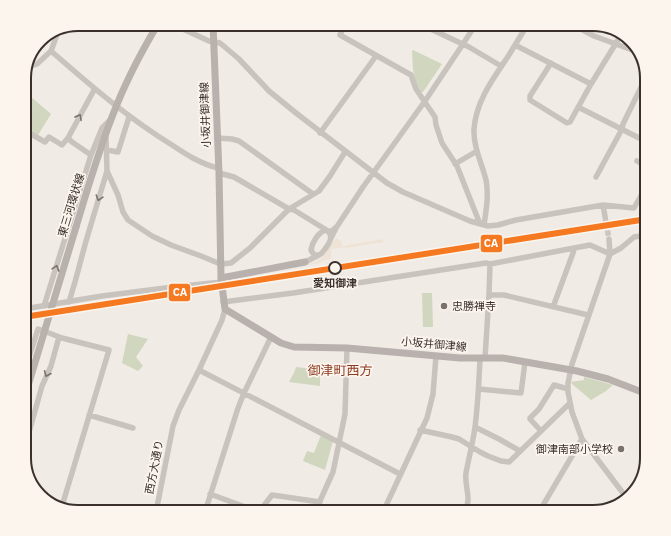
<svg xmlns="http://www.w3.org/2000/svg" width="671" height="536" viewBox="0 0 671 536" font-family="'IBM Plex Sans','Noto Sans JP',sans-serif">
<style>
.green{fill:#d1d6bf}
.plaza{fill:#eee3d5}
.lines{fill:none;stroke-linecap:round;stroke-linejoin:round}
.minor-tunnel{stroke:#ccc6c0;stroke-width:5.5;stroke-dasharray:5.5 3;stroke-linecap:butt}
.minor{stroke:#c9c3be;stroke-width:5.5}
.major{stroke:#b8b1ad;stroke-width:7}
.major-bridge{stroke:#b8b1ad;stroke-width:7}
.rail-1-casing{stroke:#fbf5ee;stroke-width:9}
.rail-1{stroke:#f47921;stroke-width:6}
.oneway{stroke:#7b726d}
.stop-dot{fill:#fbf5ee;stroke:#3b302b;stroke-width:2}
.poi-dot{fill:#7a716c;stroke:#fbf5ee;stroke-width:1.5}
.labels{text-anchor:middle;stroke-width:3.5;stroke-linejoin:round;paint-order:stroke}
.street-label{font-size:11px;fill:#3b302b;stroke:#fbf5ee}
.stop-label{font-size:11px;font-weight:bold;fill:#3b302b;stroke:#fbf5ee}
.poi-label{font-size:11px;fill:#3b302b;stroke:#fbf5ee;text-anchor:start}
.quarter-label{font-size:13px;fill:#8c3b22;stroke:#fbf5ee}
.rim{fill:none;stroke:#3b302b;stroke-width:2}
.line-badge{stroke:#fbf5ee;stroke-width:1.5}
.badge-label{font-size:11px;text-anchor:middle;font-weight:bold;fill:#fff}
</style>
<rect width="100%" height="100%" fill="#f0ebe5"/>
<path class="green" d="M413,50l29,14 -19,28h-2c-9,-12 -8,-27 -9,-41z
M24,91l27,23 -13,21 -14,-8z
M422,293h10l1,34h-10z
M128,334l20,5 -12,18 7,9 -5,5 -16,-8z
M296,367l24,3v16l-31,-4c3,-6 6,-10 7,-15z
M584,377l29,8 -7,6 -15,9 -19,-16 -1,-2 13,-2z
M321,435l12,6 -8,29 -22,-9 4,-10 7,2z"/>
<path class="plaza" d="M336,238l5,3 2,5 40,-7v3l-37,6v-1l-15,2v10l-10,2v2l-14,2v-1l10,-3 6,-4 12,-18z"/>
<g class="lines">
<path class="minor-tunnel" d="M606,222l3,17"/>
<path class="minor" d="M172,24l37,17 11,2 19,16 30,32 27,22 91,70 16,9 67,29 18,5 10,-1 18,-5 87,-15 31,3 13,-23
M345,24l-5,11 71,40 5,14 19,28 1,8 6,18 15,23 23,58
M420,24l49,23 32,19
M572,24l22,12 41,15
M515,45l76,39
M51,51c39,34 77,67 121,94 15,10 29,19 46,23
M551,63l-21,33v4l37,23 3,-1 21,-38 30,-49
M28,67l9,-3 14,-13 7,-19
M578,107l69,35
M24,130l21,12 4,-5 13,8 6,-7
M320,133l56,-77
M217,138l15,1 7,2 74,53
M107,150l11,2 11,-35
M91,155l11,-27 9,-9
M637,161l10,6
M455,164l22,-13
M107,171l11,24 5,17 5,8 24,16 19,9 30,11 17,7 3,1 10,-1 19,-15 39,-39 30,-18 11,-15 15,-24
M219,173l15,4 55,32 5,1 34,21h4l3,-3
M596,177l26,-48 1,-5 23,-47
M603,205l3,17
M484,225c2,-14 5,-30 2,-45 -4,-16 -13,-34 -12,-51 2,-27 18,-49 33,-71 7,-11 14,-23 21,-34
M326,230c11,6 0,18 -5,24l-3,1h-4l-3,-5c1,-7 7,-18 15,-20z
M331,238l5,-10 27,-41 62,-86 38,-57 13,-20
M609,239l1,15 -38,110 -4,19v9l4,20 10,27 44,58
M305,262l14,-7
M489,295h15l84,20
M69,302l6,-20 11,-41 21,-70 -1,-35
M223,302l70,-9 193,-30 4,1 100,-19 20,9 11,-6 13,-11 13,-2
M44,306l47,-151 -19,-13 -4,-4 26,-48
M553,307l20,-54 1,-4
M24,309l78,-13 71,-9 49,-5
M485,358l4,-63 1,-31
M199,370l201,104
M24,373l14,-44 11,4 13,5 47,12 -47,156
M479,389l42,4 4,-31
M89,415l44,13
M475,427l24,12 21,12
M420,430l32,7 7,2 21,13 8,4 13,5 8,1 61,-59
M541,431l-11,-12v-1l9,-9 15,-24 14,4
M24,450l18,-64 9,-20 8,-29
M210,494l49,18
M317,508l13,4
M156,512l17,-86 6,-16 20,-40 23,-50 3,-11
M205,512l33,-104 6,-15 27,-56
M259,512l13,-17 48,7
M315,512l18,-40 12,-58 2,-66
M383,512l44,-94 6,-24 3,-38
M464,512c9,-13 0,-25 2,-39 3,-16 7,-31 9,-46 3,-23 4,-46 5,-68
M539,512l43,-73"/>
<path class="major" d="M213,24l6,149 2,105 4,31 56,34 13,4 53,1 113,10h43l74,13 31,8 39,15
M76,227c11,-37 22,-74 36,-110 12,-32 28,-63 46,-93
M221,278l84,-16"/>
<path class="major-bridge" d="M24,399l52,-172"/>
<defs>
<path id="rail-1" d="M24,317l623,-98"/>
</defs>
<use href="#rail-1" class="rail-1-casing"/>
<use href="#rail-1" class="rail-1"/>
</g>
<defs><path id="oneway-chevron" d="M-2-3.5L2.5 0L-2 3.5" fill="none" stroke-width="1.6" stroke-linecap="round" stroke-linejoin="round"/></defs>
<g class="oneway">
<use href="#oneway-chevron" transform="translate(79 117) rotate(-61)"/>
<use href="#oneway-chevron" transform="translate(99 198) rotate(107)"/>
<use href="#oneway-chevron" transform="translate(56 268) rotate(-73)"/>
<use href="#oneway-chevron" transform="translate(47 374) rotate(113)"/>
</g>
<circle class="stop-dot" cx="335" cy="268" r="6"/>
<g class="poi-dot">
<circle cx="444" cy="306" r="4"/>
<circle cx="621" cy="449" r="4"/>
</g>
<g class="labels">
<g class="street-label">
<text transform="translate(205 115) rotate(-92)" y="4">小坂井御津線</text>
<text transform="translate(71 205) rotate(-73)" y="4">東三河環状線</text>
<text transform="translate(434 344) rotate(5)" y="4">小坂井御津線</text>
<text transform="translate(154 467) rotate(-79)" y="4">西方大通り</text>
</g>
<g class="stop-label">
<text x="335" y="287">愛知御津</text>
</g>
<g class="poi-label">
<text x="452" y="310">忠勝禅寺</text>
<text x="613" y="453" text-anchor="end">御津南部小学校</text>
</g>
<g class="quarter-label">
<text x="340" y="375">御津町西方</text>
</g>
</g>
<path d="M0 0H671V536H0ZM78 31H593A47 47 0 0 1 640 78V458A47 47 0 0 1 593 505H78A47 47 0 0 1 31 458V78A47 47 0 0 1 78 31Z" fill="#fbf5ee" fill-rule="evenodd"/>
<path class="rim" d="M78 31H593A47 47 0 0 1 640 78V458A47 47 0 0 1 593 505H78A47 47 0 0 1 31 458V78A47 47 0 0 1 78 31Z"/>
<g class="line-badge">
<rect x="480" y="234" width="23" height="19" rx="4" fill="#f47921"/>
<rect x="168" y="283" width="23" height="19" rx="4" fill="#f47921"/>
</g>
<g class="badge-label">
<text x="491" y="247">CA</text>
<text x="180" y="296">CA</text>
</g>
</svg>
